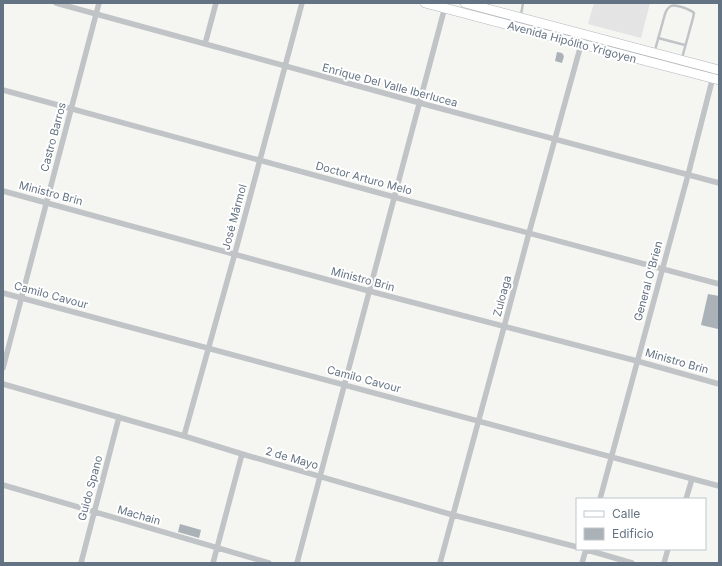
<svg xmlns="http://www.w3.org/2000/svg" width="722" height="566" viewBox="0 0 722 566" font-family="Inter,sans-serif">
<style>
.built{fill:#e3e4e3}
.building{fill:#aab1b7}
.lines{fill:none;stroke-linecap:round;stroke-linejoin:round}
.primary-casing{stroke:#b3b7bb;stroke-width:10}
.lane{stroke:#c0c4c7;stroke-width:2.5}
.street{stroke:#c0c4c7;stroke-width:5.5}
.primary{stroke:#fff;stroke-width:9}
.labels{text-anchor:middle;stroke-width:4;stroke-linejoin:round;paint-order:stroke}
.street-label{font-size:11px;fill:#647383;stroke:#fff}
</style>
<rect width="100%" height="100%" fill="#f5f5f2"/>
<path class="built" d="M594,3h56l-9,35 -53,-14z"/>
<path class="building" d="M557,52l5,1 2,3 -2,7 -7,-2z
M708,294l11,2 -1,33 -17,-4z
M180,524l21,6 -2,8 -21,-6z"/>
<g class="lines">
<defs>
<path id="primary" d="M425,3l294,77
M465,3l254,67"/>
</defs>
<use href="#primary" class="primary-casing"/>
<path class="lane" d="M521,15l2,-12
M658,38l27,7
M655,50l10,-36c1,-3 2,-6 6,-8 4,-2 19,3 23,7l-1,5 -11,40"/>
<path class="street" d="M56,3l364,100 299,80
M205,44l11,-41
M3,90l391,107 325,87
M3,191l366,100 268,70 82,23
M3,293l716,193
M3,368l96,-365
M3,384l181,52 58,18 211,61 124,32
M184,436l51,-183 67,-250
M3,485l266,78
M600,499l88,-324 27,-106
M686,499l6,-20
M584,549l48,14
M81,563l38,-146
M213,563l29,-109
M297,563l149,-560
M440,563l64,-236 25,-94 53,-192
M582,563l4,-14
M664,563l4,-14"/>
<use href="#primary" class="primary"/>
</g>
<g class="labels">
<g class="street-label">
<text transform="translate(572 42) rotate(15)" y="4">Avenida Hipólito Yrigoyen</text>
<text transform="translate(390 85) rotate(15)" y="4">Enrique Del Valle Iberlucea</text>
<text transform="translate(53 137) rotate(-75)" y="4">Castro Barros</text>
<text transform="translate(364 178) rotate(15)" y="4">Doctor Arturo Melo</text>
<text transform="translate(51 193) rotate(15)" y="4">Ministro Brin</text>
<text transform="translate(234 217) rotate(-75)" y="4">José Mármol</text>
<text transform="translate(363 279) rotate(15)" y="4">Ministro Brin</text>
<text transform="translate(648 281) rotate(-75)" y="4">General O'Brien</text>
<text transform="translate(51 295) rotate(15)" y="4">Camilo Cavour</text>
<text transform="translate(502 296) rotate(-75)" y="4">Zuloaga</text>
<text transform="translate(677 361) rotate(16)" y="4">Ministro Brin</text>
<text transform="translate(364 379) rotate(15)" y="4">Camilo Cavour</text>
<text transform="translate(292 458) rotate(16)" y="4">2 de Mayo</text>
<text transform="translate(90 488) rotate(-75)" y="4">Guido Spano</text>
<text transform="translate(139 515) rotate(16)" y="4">Machain</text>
</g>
</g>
<rect width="722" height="566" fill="none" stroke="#647383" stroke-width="8"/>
<rect x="576" y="498" width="130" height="52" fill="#ffffff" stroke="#c1c7cd"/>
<rect x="584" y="511" width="20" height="6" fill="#ffffff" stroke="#c1c7cd"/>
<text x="612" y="518" font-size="12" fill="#647383">Calle</text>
<rect x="584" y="528" width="20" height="12" fill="#aab1b7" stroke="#c1c7cd"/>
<text x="612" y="538" font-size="12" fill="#647383">Edificio</text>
</svg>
